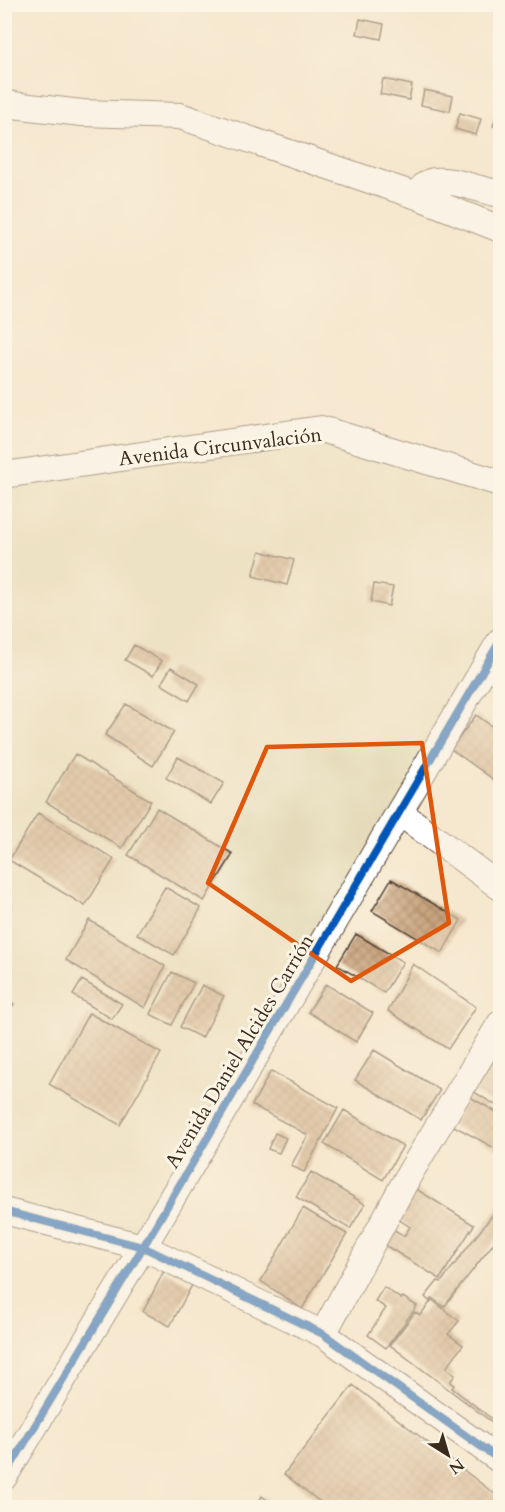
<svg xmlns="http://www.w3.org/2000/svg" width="505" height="1512" viewBox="0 0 505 1512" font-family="Cardo,serif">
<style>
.built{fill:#e5dbba}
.building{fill:url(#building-cross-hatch)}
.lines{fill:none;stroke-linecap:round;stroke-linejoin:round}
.street-casing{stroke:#574638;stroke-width:28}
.street{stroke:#fff;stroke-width:26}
.cycleway-casing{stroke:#fcf5e5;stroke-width:11}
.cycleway{stroke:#0057b8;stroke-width:8}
.marked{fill:none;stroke:#df570d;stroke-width:4.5;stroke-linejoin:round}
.labels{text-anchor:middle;stroke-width:6;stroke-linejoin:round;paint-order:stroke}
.street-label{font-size:20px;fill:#3b2a1e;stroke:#fcf5e5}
</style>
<defs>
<pattern id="building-cross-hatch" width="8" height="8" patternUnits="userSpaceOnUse" patternTransform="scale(1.5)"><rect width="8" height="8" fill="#caa47e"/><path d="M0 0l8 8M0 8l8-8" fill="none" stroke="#a58667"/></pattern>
</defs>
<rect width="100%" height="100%" fill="#fcf5e5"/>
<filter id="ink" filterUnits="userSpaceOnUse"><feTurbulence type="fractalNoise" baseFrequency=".0167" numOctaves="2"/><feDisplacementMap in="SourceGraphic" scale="12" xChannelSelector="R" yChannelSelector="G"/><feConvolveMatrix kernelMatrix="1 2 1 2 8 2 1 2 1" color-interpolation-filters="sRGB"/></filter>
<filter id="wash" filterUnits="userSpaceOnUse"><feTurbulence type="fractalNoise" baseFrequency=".008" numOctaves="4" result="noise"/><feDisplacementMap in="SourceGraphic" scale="24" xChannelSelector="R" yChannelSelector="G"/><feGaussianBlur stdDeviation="1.35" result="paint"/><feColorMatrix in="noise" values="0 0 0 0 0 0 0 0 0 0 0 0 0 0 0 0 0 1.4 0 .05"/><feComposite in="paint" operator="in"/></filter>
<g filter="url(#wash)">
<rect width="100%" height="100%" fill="#f6e8ce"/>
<path class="built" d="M321,429l179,54v158l-357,606 -138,-36 -1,-736z"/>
<g id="blocks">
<path class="building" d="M360,19l24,5 -3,15 -24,-5z
M383,79l29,6 -3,15 -29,-6z
M424,90l29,6 -3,15 -29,-6z
M460,113l21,6 -5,16 -21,-6z
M496,116l4,1v11l-7,-2z
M260,551l34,9 -7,25 -34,-9z
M374,584l19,3 -4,19 -18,-4z
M134,645l28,16 -9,15 -28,-16z
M171,667l28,17 -10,17 -28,-17z
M126,704l48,28 -21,34 -48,-31z
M476,715l24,17v52l-49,-35z
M75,754l76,47 -29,47 -76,-46z
M178,757l46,26 -13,21 -45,-26z
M157,808l76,46 -29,47 -76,-46z
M38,813l76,46 -29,47 -76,-46z
M500,853v20l-8,-5z
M391,879l70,41 -19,33 -70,-42z
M165,887l36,21 -27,47 -37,-21z
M4,905l7,4 -7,10z
M89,920l76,46 -20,42 -79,-48z
M356,934l47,28 -19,31 -47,-28z
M413,964l63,43 -28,42 -60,-38z
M172,972l22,11 -22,42 -22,-11z
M82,980l40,24 -10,15 -39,-24z
M326,984l47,29 -17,29 -48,-30z
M202,985l22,11 -22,42 -22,-11z
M4,998l10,6 -10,17z
M89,1013l72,40 -41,72 -71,-41z
M500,1049v59l-26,-16z
M374,1050l66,40 -19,30 -66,-40z
M271,1071l67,37 -34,64 -13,-6 17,-31 -56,-30z
M468,1096l32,18v37l-48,-26z
M344,1110l59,36 -20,34 -59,-36z
M275,1133l11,5 -7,15 -11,-4z
M311,1172l54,32 -15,25 -54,-32z
M413,1187l61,38 -34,54 -57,-35 10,-15 11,7 6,-9 -15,-10z
M500,1205v30l-56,72 -12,-9 -3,3 -4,-4 13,-16 3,1z
M303,1208l44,26 -45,75 -41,-28z
M164,1271l28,14 -22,41 -27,-14z
M384,1287l17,12 2,-2 14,9 -31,42 -18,-13 18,-27 -11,-7z
M432,1300l27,21 -11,13 15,11 -17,23 9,7 -5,7 4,3 -2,3 48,37v3l-110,-83 25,-33 5,3z
M353,1385l147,113v10h-172l-44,-34z
M262,1496l14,12h-21z"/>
</g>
</g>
<g filter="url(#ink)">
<use href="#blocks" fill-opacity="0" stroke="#574638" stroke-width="1.5"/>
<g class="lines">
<defs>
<path id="street" d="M4,104l78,9 98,3 237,80 83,33
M417,196c3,-6 6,-11 13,-14 15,-6 53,9 70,12
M4,475l317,-46 179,54
M399,812l101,75
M4,1211l139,36 180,87 177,126
M323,1334l88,-163 89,-147
M4,1477l139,-230 357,-606"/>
</defs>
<use href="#street" class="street-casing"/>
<use href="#street" class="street"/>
<defs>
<path id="cycleway" d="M4,1211l139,36 180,87 177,126
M4,1477l139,-230 357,-606"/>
</defs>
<use href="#cycleway" class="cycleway-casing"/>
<use href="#cycleway" class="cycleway"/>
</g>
</g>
<path d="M0 0H505V1512H0ZM422,743l27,180 -98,58 -143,-98 59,-136z" fill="#f6e8ce" fill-opacity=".55" fill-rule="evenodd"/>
<path class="marked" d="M422,743l27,180 -98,58 -143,-98 59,-136z"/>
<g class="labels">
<g class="street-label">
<text transform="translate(220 446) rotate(-7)" y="7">Avenida Circunvalación</text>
<text transform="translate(239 1051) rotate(-59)" y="7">Avenida Daniel Alcides Carrión</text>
</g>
</g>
<rect width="505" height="1512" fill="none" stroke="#fcf5e5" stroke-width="24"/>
<g transform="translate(448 1455) rotate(143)" stroke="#fcf5e5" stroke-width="4.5" paint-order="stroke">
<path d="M0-4.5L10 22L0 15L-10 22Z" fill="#3b2a1e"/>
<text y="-9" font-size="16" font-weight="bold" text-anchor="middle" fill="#3b2a1e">N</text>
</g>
</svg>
